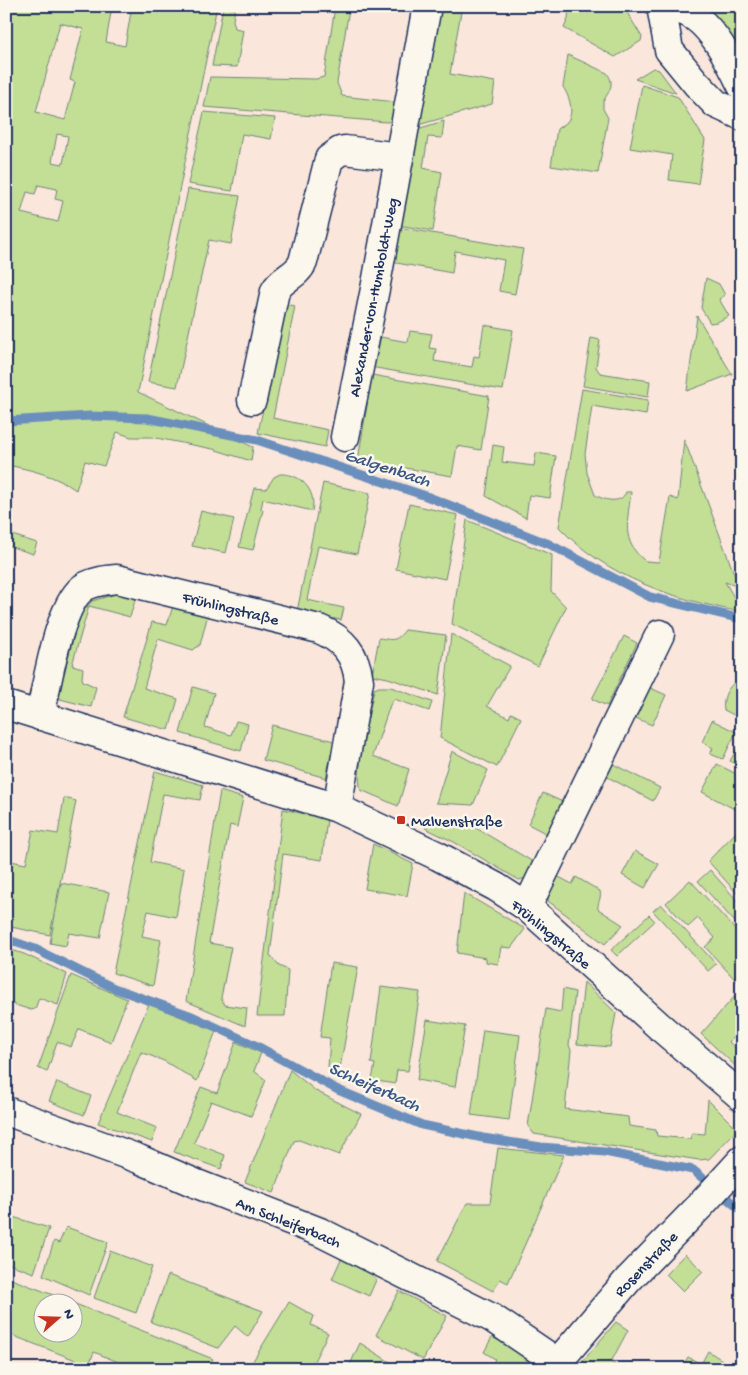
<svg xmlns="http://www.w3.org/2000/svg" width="748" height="1375" viewBox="0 0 748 1375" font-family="'Gochi Hand',sans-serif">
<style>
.green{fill:#c3de95;stroke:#6f867a;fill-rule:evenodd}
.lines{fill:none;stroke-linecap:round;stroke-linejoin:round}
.stream{stroke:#6b8fbd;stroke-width:9}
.minor-casing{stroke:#1b2f5e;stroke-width:31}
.minor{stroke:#fbf7ec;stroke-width:28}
.poi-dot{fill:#c8321e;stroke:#fbf7ec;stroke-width:2}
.labels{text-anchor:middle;stroke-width:5;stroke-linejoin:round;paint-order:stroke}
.street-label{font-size:16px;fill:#1b2f5e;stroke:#fbf7ec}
.poi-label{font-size:16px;fill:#1b2f5e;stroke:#fbf7ec;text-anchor:start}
.water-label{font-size:18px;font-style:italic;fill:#3c5786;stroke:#fbf7ec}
</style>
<rect width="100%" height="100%" fill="#fae6da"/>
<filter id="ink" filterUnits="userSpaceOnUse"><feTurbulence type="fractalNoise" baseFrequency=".02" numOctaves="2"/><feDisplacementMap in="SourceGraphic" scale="10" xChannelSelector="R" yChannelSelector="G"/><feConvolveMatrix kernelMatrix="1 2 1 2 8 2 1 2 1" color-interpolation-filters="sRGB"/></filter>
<g filter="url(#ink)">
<path class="green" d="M6,6h106l-6,36 19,4 7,-40h85l-79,386 115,55 -2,14 -38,-12 -62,-12h-20l-14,-5 -13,34 -19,-5 -9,29c-20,-14 -46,-21 -70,-25zM60,23l23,6 -13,51 5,2 -10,38 -29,-8zM57,134l11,2 -5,28 -11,-2zM38,185l19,4 -2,10 8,2 -5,21 -37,-9 6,-21 8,2z
M444,6h18l-12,68 45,8 -3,22 -74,21 22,-116z
M569,6h54l19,31 -1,4 -26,16 -51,-29 4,-9z
M701,6h41v52z
M223,7l12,2 -2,11 2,8 8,2 -6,37 -25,-1z
M335,7l14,2 -12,74 5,13 53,6 -3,19 -5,1 -183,-15 6,-30 106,2 8,-2z
M568,55l39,18c9,12 1,19 -4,29v7l5,9 -10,55 -47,-7 6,-37c2,-2 7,-4 10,-7 8,-10 2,-26 -4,-35z
M653,68l6,2 17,23 -41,-14z
M642,85l36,12 27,43 -7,44 -29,-4 3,-25 -42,-7z
M204,112l71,6 -4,21 -29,-5 -10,57 -44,-7z
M444,121l-2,17 -14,-1 -5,31 19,4 -9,59 -35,-6 19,-96z
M188,189l52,7 -9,48 -22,-4 -32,147 -29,-5z
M397,227l126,22 -8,45 -16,-3 5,-31 -49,-9 -3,22 -61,-11z
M706,278l13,6 6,11 -6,4 10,17 -12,6 -7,1 -9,-15z
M285,304l10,2 -22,112 55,12 -3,17 -67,-14z
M697,316l35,58 -45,17z
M484,325l29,5 -10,60 -133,-23 5,-31 33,6 2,-11 22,3 -3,14 7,1 -2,12 38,6 2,-11 5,1z
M591,338l9,2 -4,27 4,6 50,8 -2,16 -65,-11z
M372,375l117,21 -8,54 -24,-4 -5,30 -94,-16z
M582,389l66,11 -2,15 -54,-9 -7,48 2,19 8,22c9,5 26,10 31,-3h5c-3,28 -11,49 14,69l14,1 11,-65 8,3 6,-61 55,148 -14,-5 10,17 7,1v12c-67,-12 -136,-35 -183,-85z
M493,445l11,2 -2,15 32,4 2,-13 20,3 -6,42 -21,-3 -3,23 -40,-22z
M280,474c20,-1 37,16 32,37l-49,-12 -2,10 2,1 -10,40 -14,-3 15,-59 12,1 8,-12z
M323,483l47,10 -13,61 -39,-8 -11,54 37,8 -3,12 -44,-8z
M409,504l49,11 -13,64 -49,-10z
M201,511l33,8 -8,34 -34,-7z
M467,520l85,35 -1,36 15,16 -28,59 -86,-42z
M6,533l31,10 -4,11 -27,-9z
M119,593l17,4 -6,20 -41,-11 -17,59 11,3 -1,10 1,3 13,6 -5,20 -31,-8 -2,-13 18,-67 16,-18z
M173,606l35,8 -8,31 -7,5 -35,-11 -14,49 34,11 -9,31 -46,-13 29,-95 15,3z
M405,630l41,5 -8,60 -50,-17 -16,-3 7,-37c14,2 17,4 26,-8z
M451,634l59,32 -23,40 22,12 2,-5 10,5 -24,49 -57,-29z
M624,636l13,7 -30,63 -15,-7z
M734,683l8,1v29l-2,5 -16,-8c-2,-9 2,-21 10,-27z
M646,686l20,9 -14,30 -21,-9z
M193,687l21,6 -9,34 26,8 5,-14 12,3 -7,27 -61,-18z
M379,687h12l41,15 -3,9 -35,-12 -4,6 -17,51 36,13 -11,37 -37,-16c-7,-19 9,-79 13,-101z
M712,720l24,12 -13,27 -13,-5 3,-6 -11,-6z
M272,725l62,16 -8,37 -63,-18z
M742,740v28l-12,-7z
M452,751l36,19 -15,35 -37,-2z
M609,762l51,26 -7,13 -51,-27z
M717,764l25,13v36l-40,-21z
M155,771l48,14 -3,15 -37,-6 -13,68 34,7 -8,48 -28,-6 -6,25 19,4 -8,46 -40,-13z
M220,791l23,7 -6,29 -7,-2 -21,118 22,4 -10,51 4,7 22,3 -2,18 -59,-25z
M543,793l22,10 -16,32 -21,-11z
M64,798l12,3 -26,134 -44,-9 2,-30 -2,-36 20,4 7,-34 25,4z
M283,809l44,10 -5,41 -39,-6 -13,101 9,11 9,4 -3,46h-28z
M435,820l29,1 71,42 -9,15 -7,2 -65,-38 -29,-14 4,-6z
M742,826v73l-34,-38z
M373,844l40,20 -6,32 -42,-7z
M635,851l24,13 -14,24 -23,-13z
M710,870l32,36v24l-44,-49z
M557,876l15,8 4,-7 24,14c2,7 -3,12 -2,18l25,16 -18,19 -57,-43v-5z
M690,880l52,57v14l-2,2 2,1v33l-37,-40 10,-9 -17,-20 -10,9 -22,-24z
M61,883l48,9 -9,46 -31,-5 -3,13 -16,-3z
M464,893l61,36 -14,19 -10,-1 -3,17 -12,-2v-4l-29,-5z
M661,904l55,60 -8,7 -55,-60z
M649,915l6,6 -38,35 -6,-6z
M6,948l18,6 43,20 -9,31 -19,-7 -4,11 -4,1 -25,-8z
M331,963l27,4 -18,101h-12l2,-30 -10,-1z
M71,975l56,24 -16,43 -32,-13 -8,18 -14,-5 -10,30 -9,-4z
M584,982l32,31 -6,34 -33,-3z
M381,987l39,5 -12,79 -11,-1 -2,14 -23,-4 3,-16 -4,-1z
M563,989l12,3 -6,53 2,5 -6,59 63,8 1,9 27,4 1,6 33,3 2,-6 13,1 3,-34 27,27v5l-26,27 -10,1 -165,-26 -6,-8 18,-117 15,3z
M735,996l7,6v26l-13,14 13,12v18l-41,-38z
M149,1004l67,27 -19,50 -33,-20 -23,-9 -24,60 40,16 -5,14 -54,-19z
M427,1020l38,6 -10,61 -38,-7z
M483,1030l37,5 -11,85 -38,-5z
M236,1042l25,11 -7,18 12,9 -15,36 -40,-15 -17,42 31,12 -4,14 -47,-17 27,-65 16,6z
M290,1070l26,21 45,23 -22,41 -40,-15 -5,1 -20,52 -29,-11z
M57,1082l34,14 -7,19 -35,-14z
M498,1148l66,7 -56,128 -8,-4 -7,12 -56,-30 30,-58h23z
M13,1217l36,11 -15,45 -28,-10v-25z
M66,1227l42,15 -19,53 -46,-20 11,-34 5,2z
M110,1251l42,16 -16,46 -42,-15z
M685,1254l18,17 -20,20 -17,-17z
M341,1259l32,15 3,6 -7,16 -37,-17z
M168,1275l95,36 -15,26 -13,-11 -17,22 -67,-26z
M6,1277l66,25h-30v30h30l1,-29 140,56 -6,10h-72l-41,-17 -4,10 -4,2 -80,-31z
M399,1291l48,25 -24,44 -47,-25z
M289,1302l25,14 -3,9 17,8 -18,36h-62z
M616,1322l12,8 -17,32 10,7 -44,-1z
M492,1337l35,19c4,5 1,8 -2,13h-35l5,-10 -11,-7z
M360,1343l41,26h-53z
M708,1351l28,18h-55l7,-12 13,7z"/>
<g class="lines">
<path class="stream" d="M6,421l84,-5 57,2 110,22 169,56 123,48 101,53 92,22
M6,939l29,10 79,39 78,28 63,29 83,45 84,35 61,13 58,9 64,5 88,18 49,41"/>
<defs>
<path id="minor" d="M661,6l8,44 27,33 20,21 26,12
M669,6c6,2 13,4 19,7 24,11 43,50 54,73
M252,400l23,-109c7,-13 22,-15 28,-29l26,-103 11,-8 5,-1 54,7
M345,437l31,-153 51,-278
M6,705l331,103 101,48 58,31 31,20 132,119 83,71
M40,716c7,-30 19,-116 46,-130 10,-5 20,-6 31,-7l202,50c24,10 37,25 40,52l-22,127
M527,907l133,-273
M6,1111l133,48 58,25 123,48 172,86 65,44
M552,1369l76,-89 71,-73 43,-47"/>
</defs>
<use href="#minor" class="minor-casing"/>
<use href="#minor" class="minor"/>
</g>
</g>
<rect class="poi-dot" x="396" y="815" width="10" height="10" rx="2.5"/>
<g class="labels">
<g class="street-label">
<text transform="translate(372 297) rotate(-79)" y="6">Alexander-von-Humboldt-Weg</text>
<text transform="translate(231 607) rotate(14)" y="6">Frühlingstraße</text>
<text transform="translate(552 933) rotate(40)" y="6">Frühlingstraße</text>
<text transform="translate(289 1221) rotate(22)" y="6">Am Schleiferbach</text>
<text transform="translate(645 1263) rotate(-46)" y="6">Rosenstraße</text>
</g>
<g class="poi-label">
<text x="411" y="826">Malvenstraße</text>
</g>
<g class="water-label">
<text transform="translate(388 467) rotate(18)" y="6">Galgenbach</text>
<text transform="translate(375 1086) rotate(24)" y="6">Schleiferbach</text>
</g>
</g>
<rect width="748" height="1375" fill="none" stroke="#fbf7ec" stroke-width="25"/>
<rect x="12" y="12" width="723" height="1350" fill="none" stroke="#1b2f5e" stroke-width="2" filter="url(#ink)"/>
<g transform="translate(58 1318) rotate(70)"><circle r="24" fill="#fbf7ec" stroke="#a1a7b3"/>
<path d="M0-4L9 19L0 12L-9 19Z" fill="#c8321e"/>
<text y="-8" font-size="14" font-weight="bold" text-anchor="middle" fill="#1b2f5e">N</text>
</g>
</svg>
